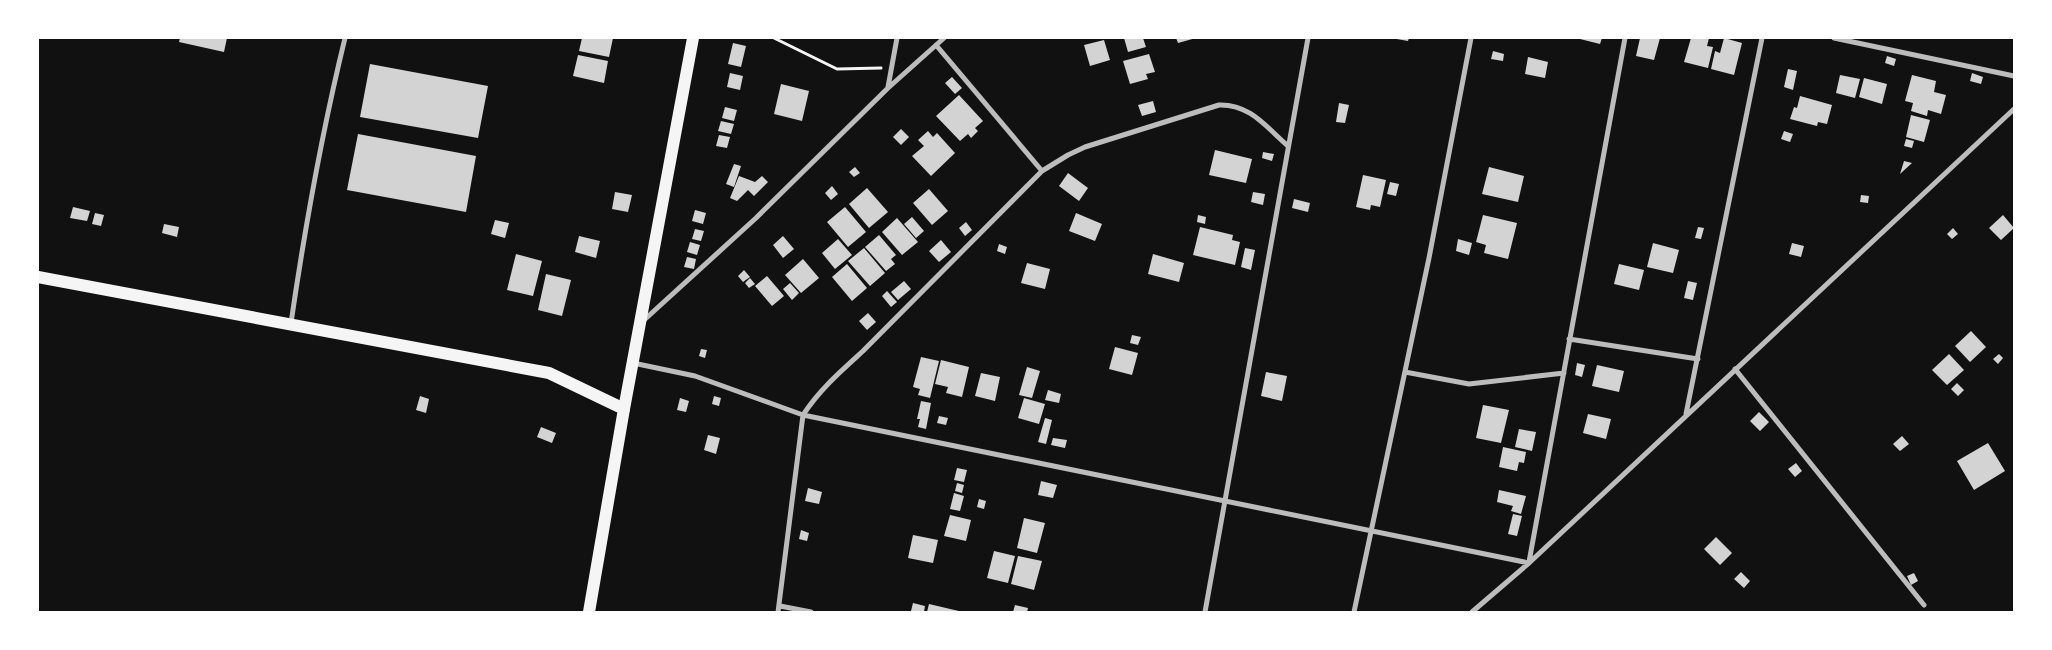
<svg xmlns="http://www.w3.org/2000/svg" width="2052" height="650" viewBox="0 0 2052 650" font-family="'DejaVu Sans',sans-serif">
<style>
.building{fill:#d3d3d3}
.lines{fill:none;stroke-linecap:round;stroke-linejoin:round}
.path{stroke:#f5f5f5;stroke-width:3}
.minor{stroke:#bcbcbc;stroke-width:5}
.primary{stroke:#f5f5f5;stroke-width:12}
.trunk{stroke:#f5f5f5;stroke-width:12}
</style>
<rect width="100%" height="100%" fill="#111"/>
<path class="building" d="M180,38h47l-3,14 -45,-10z
M582,38h31l-4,19 -30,-6z
M1124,38h19l3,9 -18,5z
M1176,38h20l-18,5z
M1391,38h18l-1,3z
M1576,38h26l-2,6z
M1640,38h20l-6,22 -18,-4z
M1691,38h18l-2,8 6,1 -5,21 -24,-6z
M1724,38l18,5 -8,32 -23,-6 4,-18 5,2z
M1104,40l6,20 -20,6 -6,-21z
M733,43l13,3 -5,21 -13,-3z
M1493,51l11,3 -1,7 -12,-2z
M1149,54l6,18 -9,2 2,5 -18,5 -7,-23z
M578,55l30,6 -4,22 -31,-7z
M1887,56l9,3 -2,7 -9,-3z
M1528,57l20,5 -3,16 -20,-4z
M370,64l118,22 -10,52 -118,-21z
M1788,69l9,2 -4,19 -9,-3z
M730,73l13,3 -3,14 -13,-3z
M1972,73l11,4 -2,7 -11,-3z
M1840,75l20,4 -5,19 -19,-5z
M1912,75l24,6 -2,11 12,3 -5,19 -13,-4 -1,6 -16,-5 2,-8 -8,-2z
M952,77l10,11 -7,6 -10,-11z
M1864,78l23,6 -5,20 -23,-7z
M781,84l28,7 -7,30 -28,-7z
M959,95l24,26 -8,7 3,3 -7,7 -3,-4 -8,7 -24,-25z
M1800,96l32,9 -5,19 -9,-2 -1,4 -27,-7 4,-12 3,1z
M1153,101l3,11 -14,4 -4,-11z
M1339,103l10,2 -4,18 -9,-1z
M725,107l12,3 -3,11 -12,-3z
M1911,115l19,5 -6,22 -18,-5z
M721,121l13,3 -3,10 -13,-3z
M901,129l8,8 -8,8 -8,-8z
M928,131l5,6 4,-4 18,20 -24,23 -19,-20 12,-10 -6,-6z
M1784,131l9,3 -3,8 -9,-3z
M358,134l118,22 -10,56 -119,-22z
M719,135l11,2 -3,11 -11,-2z
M1906,139l8,2 -2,7 -8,-2z
M1215,150l37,9 -6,24 -37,-8z
M1263,152l11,2 -2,7 -10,-3z
M1904,161l8,2 -12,11z
M734,164l7,2 -7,21 -8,-3z
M855,167l5,6 -6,4 -5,-5z
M1489,167l35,9 -6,26 -36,-8z
M1068,173l20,15 -9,13 -20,-15z
M1363,175l23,5 -6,27 -9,-2 -1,5 -14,-3z
M739,176l16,6 7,-6 6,6 -14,14 -6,-6 -11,11 -7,-3z
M1390,182l9,2 -3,12 -9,-2z
M832,186l6,8 -7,6 -6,-7z
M867,188l21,24 -19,16 -20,-24z
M929,189l19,22 -16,14 -19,-22z
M615,192l17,3 -4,17 -16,-3z
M1253,192l12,2 -2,11 -12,-3z
M1861,195l8,1 -1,7 -8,-1z
M1294,199l16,4 -2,9 -16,-4z
M73,207l17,4 -3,10 -17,-3z
M845,207l21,25 -18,15 -21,-25z
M695,210l11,3 -3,11 -11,-3z
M95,213l9,2 -3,11 -9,-2z
M1076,213l26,11 -7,17 -26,-10z
M1198,215l8,2 -1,7 -8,-2z
M1483,215l34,8 -9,36 -24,-6 2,-8 -10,-3z
M2003,215l11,13 -13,12 -12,-12z
M912,217l12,14 -8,7 -12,-14z
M897,218l21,24 -16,13 -20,-23z
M495,220l14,3 -4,15 -14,-4z
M966,222l6,8 -7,6 -6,-8z
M164,224l15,3 -2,10 -15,-4z
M1200,227l33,8 -1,5 8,2 -5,23 -42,-10z
M1698,227l6,1 -3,11 -6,-1z
M1953,228l5,6 -6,5 -5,-5z
M695,229l9,2 -3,10 -9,-2z
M879,235l17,20 -5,4 4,5 -9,7 -21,-24z
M579,236l21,5 -4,17 -21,-6z
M783,236l11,13 -11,9 -10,-13z
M838,239l14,16 -17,14 -13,-16z
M1458,239l14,4 -3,12 -13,-4z
M941,240l10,12 -12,10 -10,-11z
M690,242l10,3 -3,10 -10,-3z
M1653,243l26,7 -6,23 -26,-6z
M1792,243l12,3 -3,11 -12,-3z
M999,244l8,3 -2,7 -8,-3z
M864,248l21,25 -15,13 -22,-25z
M1245,248l10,2 -4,20 -10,-3z
M516,254l26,7 -9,35 -26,-6z
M1153,254l31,9 -5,19 -31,-8z
M687,257l9,2 -2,10 -10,-2z
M803,259l16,19 -18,15 -16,-18z
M1027,263l23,6 -5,20 -24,-6z
M847,264l20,24 -15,13 -20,-24z
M1619,264l25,6 -5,20 -25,-6z
M744,270l6,7 -7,5 -5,-6z
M546,274l25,6 -9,36 -24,-6z
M767,276l17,20 -12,10 -17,-20z
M750,278l5,6 -6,4 -4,-5z
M904,281l7,8 -13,11 -7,-8z
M1688,281l9,2 -4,17 -9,-2z
M790,283l9,10 -7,7 -9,-11z
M887,291l10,11 -6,5 -9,-11z
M868,313l8,9 -9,8 -8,-9z
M1971,331l15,16 -16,15 -15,-16z
M1132,335l9,2 -3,8 -8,-2z
M1115,347l23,6 -6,22 -23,-6z
M701,349l6,1 -2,8 -6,-2z
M1949,354l15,16 -17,15 -15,-15z
M1999,354l4,4 -5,6 -5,-5z
M921,357l18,4 -9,37 -12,-3 2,-6 -7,-2z
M941,360l28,7 -7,30 -16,-4 2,-6 -13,-3z
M1577,363l8,2 -3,12 -7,-2z
M1597,365l27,6 -5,21 -27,-6z
M1027,367l13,4 -8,27 -13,-3z
M1266,372l21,4 -5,25 -21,-5z
M981,373l19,4 -5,24 -20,-5z
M1957,383l7,7 -6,6 -7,-7z
M1048,390l13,4 -2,9 -14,-3z
M420,396l9,3 -3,14 -10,-3z
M714,396l7,2 -2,8 -7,-2z
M680,398l9,3 -3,11 -9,-2z
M1024,398l21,6 -6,20 -21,-6z
M921,401l10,2 -5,26 -8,-2 2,-8h-3z
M1483,405l26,5 -8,33 -25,-5z
M1759,412l10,10 -9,9 -10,-10z
M1588,414l23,5 -5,20 -23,-6z
M939,416l9,2 -2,7 -9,-2z
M1045,418l7,2 -6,24 -8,-2z
M541,427l15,6 -4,10 -15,-6z
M1519,429l17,3 -4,19 -17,-4z
M708,435l12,3 -4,16 -12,-4z
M1902,436l7,8 -9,7 -7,-7z
M1053,438l14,2 -2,8 -14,-3z
M1988,443l17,28 -31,19 -17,-29z
M1503,447l23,5 -2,11 -5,-1 -2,9 -18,-4z
M1796,463l6,8 -7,6 -7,-8z
M957,468l10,2 -3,12 -10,-2z
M1041,481l16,4 -4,13 -15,-3z
M957,483l7,2 -2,8 -7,-2z
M808,488l14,4 -3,12 -14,-3z
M1499,490l27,6 -5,18 -10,-3 2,-5 -16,-4z
M954,493l10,3 -4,15 -10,-2z
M979,499l7,2 -2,8 -7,-2z
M1513,514l9,2 -5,20 -9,-2z
M950,515l21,5 -5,21 -22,-5z
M1024,518l21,5 -8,30 -20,-5z
M801,530l8,3 -2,8 -8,-2z
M913,535l25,5 -5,23 -25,-5z
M1716,537l16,16 -12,12 -16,-16z
M994,551l21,5 -7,27 -21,-5z
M1018,556l24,5 -8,29 -23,-6z
M1741,572l9,9 -6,7 -10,-9z
M1914,573l4,8 -7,4 -4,-9z
M913,603l12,3 -1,6 -13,-1z
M929,604l34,8h-36z
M1015,605l13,3 -1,4h-14z"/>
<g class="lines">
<path class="path" d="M774,38l63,31 44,-1"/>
<path class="minor" d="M1834,38l180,38
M936,45l106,126
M888,87l9,-49
M643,321l113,-103 132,-130 56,-50
M291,323c14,-96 31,-191 54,-285
M1569,339l129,20
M633,363l62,13 108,39 726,148
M1735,369l189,236
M1405,372l64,12 95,-11
M1686,414l76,-376
M1529,562l96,-524
M780,606l31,6
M778,612l25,-197c16,-25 38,-44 60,-64l179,-180 26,-16 17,-8 134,-42c31,-1 47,22 69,41
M1205,612l103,-574
M1354,612l75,-354 42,-220
M1472,612l57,-49 485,-454"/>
<path class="primary" d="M624,409l69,-371"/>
<path class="trunk" d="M38,277l511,96 75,36 -35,203"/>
</g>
<rect width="2052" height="650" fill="none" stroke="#ffffff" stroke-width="78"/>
</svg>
